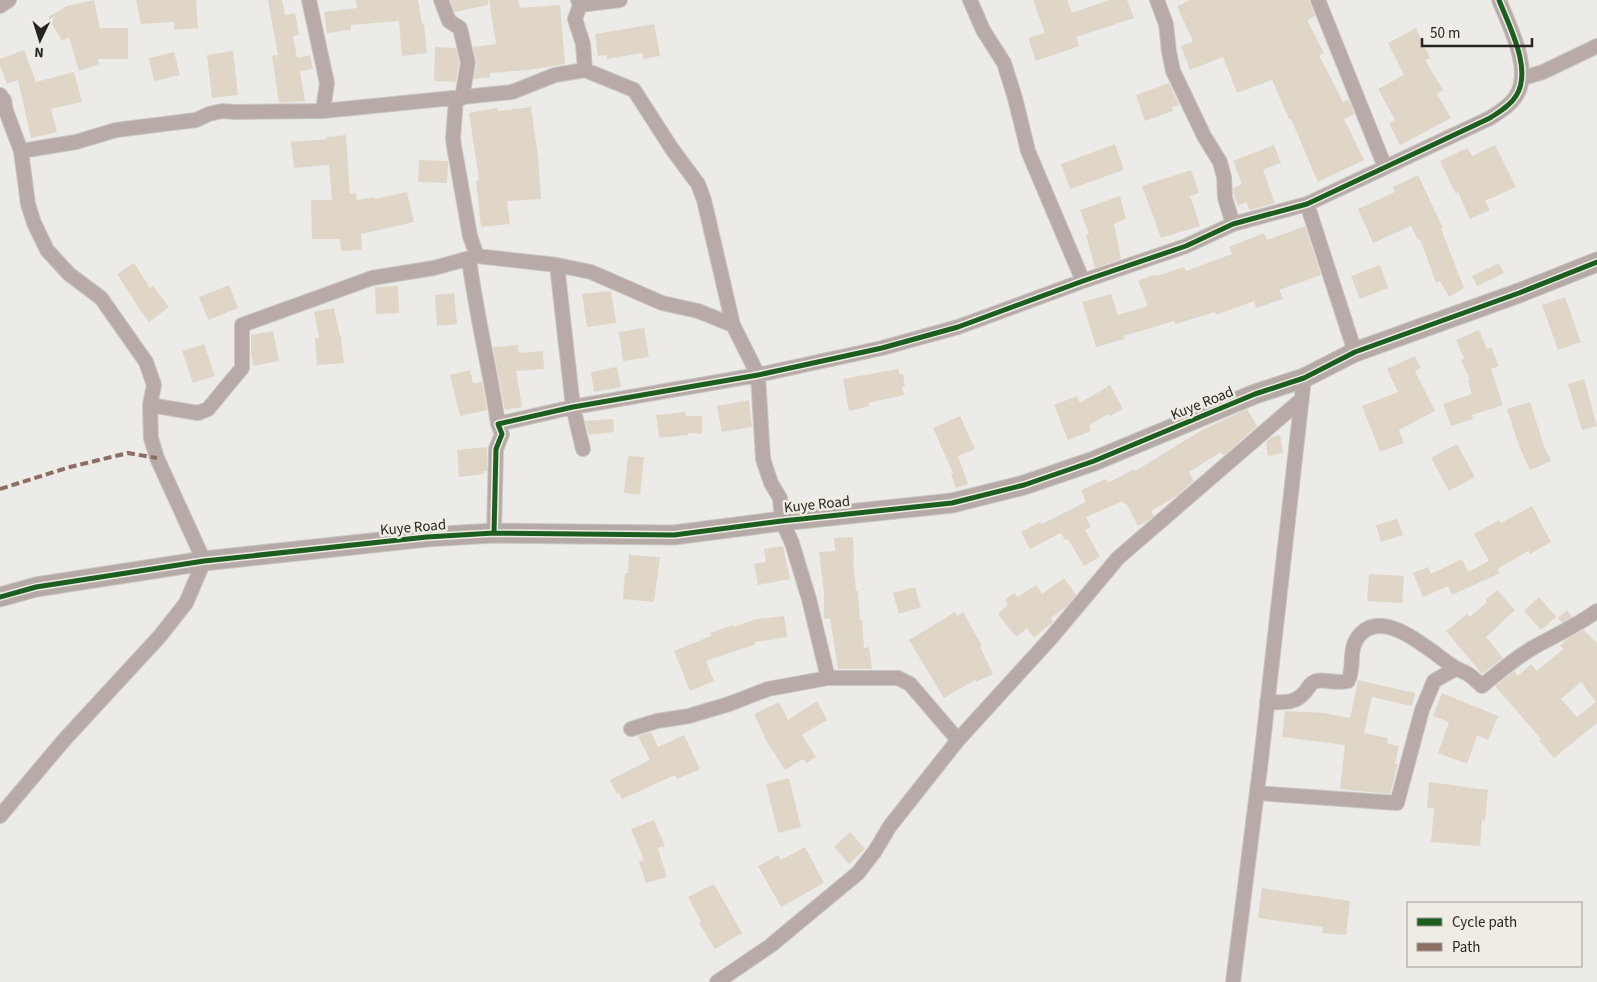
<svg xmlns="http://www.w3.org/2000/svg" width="1597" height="982" viewBox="0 0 1597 982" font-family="'Source Sans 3',sans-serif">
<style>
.building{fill:#dfd6c8;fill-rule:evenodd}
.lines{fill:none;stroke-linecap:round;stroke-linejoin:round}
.street-casing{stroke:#c8c7c4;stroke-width:16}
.secondary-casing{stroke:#c8c7c4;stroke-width:21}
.street{stroke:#b8aba7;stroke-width:14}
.secondary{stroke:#b6aaa6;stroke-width:19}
.quiet{stroke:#8d6e63;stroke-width:4;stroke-dasharray:8 4;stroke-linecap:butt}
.cycleway-casing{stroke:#efece4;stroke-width:8}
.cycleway{stroke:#1b5e20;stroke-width:5}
.labels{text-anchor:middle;stroke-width:5;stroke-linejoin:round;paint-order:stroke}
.street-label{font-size:15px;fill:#272522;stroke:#efece4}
</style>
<rect width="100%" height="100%" fill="#ecebe7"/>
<path class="building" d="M94,0l6,28h28v31h-30l1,5 -20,7 -10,-34 -7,4 -14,-24 19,-11z
M136,0h60l2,28 -24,2v-8l-33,2z
M268,0h14l3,15 10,-2 4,22 -6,1 4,22 13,-3 3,14 -13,2 5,30 -26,2 -7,-47 6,-1z
M356,0h62l4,24h2l3,29 -25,3 -3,-35 -48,4v5l-24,3 -3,-21 33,-4z
M450,0h38v5l-33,7z
M489,0h29l2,8 40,-3 5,59 -36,6 -39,3v4l-16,2 3,-15 -4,-17 23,-3z
M1033,0h34l5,13 37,-13h18l7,18 -58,19 3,9 -43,15 -8,-23 17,-5z
M1191,0h118l6,16 -8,4 17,33 -5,2 24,47 5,-2 4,7 2,7 -10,5 20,41 -46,22 -27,-63h-2l-17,-39 -35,13 -14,-36 -33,13 -9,-24 11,-4v-3l-15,-33z
M654,24l6,32 -17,3 -1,-6 -35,6v-4l-9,1 -3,-22z
M1416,28l14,30 -5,2 18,30 -6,4 14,24 -51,27 -11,-22 6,-3 -17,-31 26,-14 -16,-32z
M435,47l21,1 3,15 -3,19 -22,-1z
M24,50l12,32 38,-10 8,30 -31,7 6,23 -26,6 -13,-58 -11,4 -7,-19v-6z
M233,51l5,44 -26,3 -5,-43z
M174,52l6,23 -26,6 -5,-23z
M1169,83l10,22 -7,2 1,4 -28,10 -9,-26z
M531,107l7,50 3,42 -34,2 3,23 -29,3 -5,-46 3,-1 -10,-67 28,-5 1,3z
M346,135l4,59 6,-1 1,7 17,-3 1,2 32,-7 7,30 -53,12 1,16 -21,1 -1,-12h-28l-1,-39h21l-3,-35 -35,3 -3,-26 36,-3v-2z
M1115,144l9,26 -54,19 -9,-25z
M1274,145l7,18 -18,7 12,33 -25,7 -4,-8 -8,4 -4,-10 -1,-8 9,-4 -9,-23z
M1495,145l21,42 -31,14 5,9 -20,9 -12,-27 -3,1 -15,-32 27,-13 5,8z
M419,160l29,1 -1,22 -29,-1z
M1191,170l8,23 -9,3 10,30 -39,12 -19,-52z
M1418,175l25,53 -2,1 23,59 -15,9 -9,-16 -4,2 -16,-44 -2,1 -7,-14 -38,17 -15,-34 37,-17 -2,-5z
M1120,196l6,23 -12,5 7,35 -26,9 -9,-33 3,-1 -9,-24z
M1305,226l16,49 -42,15 4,9 -27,9 -2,-7 -38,14 -1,-3 -40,12 -1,-3 -50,15 1,3 -29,8 -14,-45 29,-8 7,21 30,-9 -10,-25 18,-7 1,2 27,-9 2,4 46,-17 -3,-7 35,-14 3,7z
M134,263l16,25 3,-2 16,21 -20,15 -16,-22h1l-17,-26z
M1499,263l5,10 -27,13 -5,-10z
M1380,265l8,23 -28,11 -9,-23z
M229,285l9,23 -30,12 -9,-23z
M398,286l1,27 -23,1 -1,-27z
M611,291l5,32 -29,4 -5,-33z
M454,293l3,31 -20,2 -2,-31z
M1565,297l16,45 -23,8 -16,-45z
M334,308l6,28h1l3,27 -27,2 -2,-27h4l-5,-26z
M644,328l5,29 -26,4 -4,-29z
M1479,330l8,19 4,-2 8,19 -8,3 12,36 -31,10 1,4 -22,7 -8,-22 29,-10 -4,-13 2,-1 -9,-20 3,-2 -8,-18z
M273,331l6,30 -26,5 -2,-13v-18z
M204,344l11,32 -22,7 -11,-32z
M518,345l1,8 24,-2 1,18 -28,2 6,36 -17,3 -12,-63z
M1415,356l6,12 -6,3 20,40 -36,19 5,13 -24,9 -18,-46 36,-14 -11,-23z
M617,367l4,20 -27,5 -3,-20z
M898,369l2,6 3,-1 2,12 -3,1 2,8 -36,8 1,3 -20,5 -6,-32z
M470,370l3,13 9,-1 5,28 -27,6 -10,-41z
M1584,379l13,47 -15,4 -14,-46z
M1110,385l13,24 -13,7 -1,-2 -20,11 2,6 -23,9 -14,-35 23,-9 3,7z
M749,400l3,27 -30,5 -5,-26z
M1530,402l14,44 7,15 -21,9 -11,-24 -12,-37z
M1247,409l10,17 -32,28 -2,1 -2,-3 -32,20 5,9 -16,14 -27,16 3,5 -8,6 -8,4 -12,-23 -2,1 -1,-3 -37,16 5,10 -6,3 15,27 -16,9 -16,-27 -3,1 -4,-7 -31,16 -9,-17 19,-10 2,2 44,-22 -5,-12 25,-11 2,4 26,-14 1,2 67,-41z
M685,412l1,4h16v18l-14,-1v2l-29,3 -3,-23z
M960,416l15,33 -17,7 10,28 -12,4 -5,-15h2l-20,-45z
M613,419l1,13 -25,3 -4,-14z
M1280,435l3,18 -15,3 -2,-14 6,-5z
M1457,444l18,33 -26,14 -18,-33z
M487,447v24h-3v3l-25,3 -2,-27z
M628,456l16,1 -4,38 -16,-2z
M1532,506l19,36 -21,12 -2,-3 -31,18 3,4 -48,22 -4,-9 -25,11 -10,-24 15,-6 3,7 31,-15 6,13 21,-11 -15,-27 25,-14 2,3z
M1397,519l6,16 -22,7 -5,-17z
M853,537l1,21h-1l3,33h2l2,29h2l2,28 5,-1 3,22h-34l-8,-51 -6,1v-26l-5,-41 16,-1 -1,-13z
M783,546l7,33 -32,6 -4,-21 12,-2 -2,-13z
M629,555l31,2 -6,45 -31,-3 2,-26h3z
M1369,574l35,2 -2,27 -35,-2z
M1064,578l12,17 -9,11 -16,12 2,3 -1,2 -18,14 -7,-9 -11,9 -18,-23 10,-10 -3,-4 9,-7 4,4 18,-12 6,9z
M915,587l6,20 -22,7 -6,-21z
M1497,590l18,20 -29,27 17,21 -21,16 -36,-43 21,-17 3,3 17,-15 -1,-3z
M1539,597l17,20 -15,13 -17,-19z
M1567,610l5,7 -10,6 -4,-5z
M955,612l2,4 6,-4 19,34 -2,1 13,27 -17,8 -1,-2 -31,18 -35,-58z
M784,616l3,21 -32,5 1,2 -50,17 8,20 -24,10 -16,-40 37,-15 -1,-3 23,-8 1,2 23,-8z
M1584,630l13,13v80l-43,35 -15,-18 2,-1 -46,-53 19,-15 4,5 13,-12 6,7 26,-22 -3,-3 7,-7zM1581,682l15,20 -19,15 -16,-18z
M1358,680l57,13 -3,13 -40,-9 -8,36 24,5 -1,5 12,3 -4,18h3l-8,30 -50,-5 5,-44 -63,-8 3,-26 39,2 26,5z
M1442,693l56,23 -10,24 -11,-5 -10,29 -29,-11 11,-31 -16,-6z
M817,701l10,19 -25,15 14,22 -10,6 -3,-4 -18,11 -18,-28 -13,-28 25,-12 9,18z
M651,732l7,15 26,-12 16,34 -23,10 -2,-4 -53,24 -3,-6 -2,1 -7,-14 40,-20 -12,-24z
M789,778l12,49 -23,6 -12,-49z
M1429,782l59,8 -3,31 -3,-1 -2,26 -49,-4 3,-34h-7z
M654,820l11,26 -7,2 9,29 -21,6 -7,-21 5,-2 -13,-31z
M850,832l15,17 -16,15 -15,-17z
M805,847l19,36 -43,24 -23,-41 20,-11 3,5z
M714,884l28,49 -27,16 -16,-26 2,-1 -13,-25z
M1262,888l88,13 -4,34 -24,-2 1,-6 -65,-9z"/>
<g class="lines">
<defs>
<path id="street" d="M309,0l18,83 -4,28 189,-19 43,-17 30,-5
M441,0l8,21 11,7 8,35 -6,35
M578,0l2,5 -5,14 8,25 2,26 49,20 38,59 26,35 6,16 29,125 25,50 5,84 8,24 9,15 2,23 10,22 17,56 19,79
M970,0l13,30 21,33 11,35 13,53 55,130
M1157,0l9,24 3,28 4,19 31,65 16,26 4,15 1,21 8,26
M1318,0l67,167
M580,5l40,-5
M0,6l9,-6
M1523,78l20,-6 54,-26
M0,95l4,5 2,11 15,40 7,53 6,19 13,27 22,24 32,24 45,64 8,23 -4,20 1,33 6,20 47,103 -18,42 -26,33 -95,103 -65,77
M456,99l-3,39 1,8 16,90 7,20
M21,151l55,-9 40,-12 80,-10 13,-6 13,-3 13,1 88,-1
M1307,204l48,148
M469,259c7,55 21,110 29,165
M557,265l16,142 10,42
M150,405l48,8 10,-4 34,-41v-43l130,-47 62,-10 43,-12 80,9 34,7 71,31 36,8 35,14
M494,533l2,-84 6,-15 -4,-10 75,-17 185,-32 124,-27 76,-21 125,-46 103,-35 47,-22 74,-20 183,-86c9,-6 20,-12 26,-22 17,-26 -7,-70 -17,-96
M1267,702c15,0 27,3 38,-10 3,-4 5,-9 11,-11 10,-2 21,3 32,0 7,-14 0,-31 10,-44 24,-33 74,16 96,30 4,3 9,4 14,7 5,3 9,8 14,12 17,-14 34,-29 54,-40 20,-11 42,-21 61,-35
M631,729l26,-8 32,-5 40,-12 39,-15 60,-11h70l12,6 48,56
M1257,793l140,10 25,-93 12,-29 21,-12
M717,982l53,-36 88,-73 17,-22 15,-25 68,-86 93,-102 67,-80 184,-159
M1233,982l28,-222 43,-382"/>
<path id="secondary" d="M0,597l36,-10 168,-26 223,-24 67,-4 180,2 108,-14 170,-18 72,-18 70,-24 161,-67 49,-16 51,-26 164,-59 78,-31"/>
</defs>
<use href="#street" class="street-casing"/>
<use href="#secondary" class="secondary-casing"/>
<use href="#street" class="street"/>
<use href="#secondary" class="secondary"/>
<path class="quiet" d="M0,489l70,-22 58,-14 29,5"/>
<defs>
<path id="cycleway" d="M494,533l2,-84 6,-15 -4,-10 75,-17 185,-32 124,-27 76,-21 125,-46 103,-35 47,-22 74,-20 183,-86c9,-6 20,-12 26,-22 17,-26 -7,-70 -17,-96
M0,597l36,-10 168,-26 223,-24 67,-4 180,2 108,-14 170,-18 72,-18 70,-24 161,-67 49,-16 51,-26 164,-59 78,-31"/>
</defs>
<use href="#cycleway" class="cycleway-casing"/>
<use href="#cycleway" class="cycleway"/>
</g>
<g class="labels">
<g class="street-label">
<text transform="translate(1202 403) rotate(-22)" y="5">Kuye Road</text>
<text transform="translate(817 504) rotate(-6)" y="5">Kuye Road</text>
<text transform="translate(413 527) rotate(-5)" y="5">Kuye Road</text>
</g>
</g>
<rect x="1407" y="902" width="175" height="65" fill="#efece4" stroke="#9f9c96"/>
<rect x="1417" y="918" width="25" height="8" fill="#1b5e20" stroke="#9f9c96"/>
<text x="1452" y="927" font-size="15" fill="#272522">Cycle path</text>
<rect x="1417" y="943" width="25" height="8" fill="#8d6e63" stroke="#9f9c96"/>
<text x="1452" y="952" font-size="15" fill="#272522">Path</text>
<g transform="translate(40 40) rotate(184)" stroke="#efece4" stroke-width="4" paint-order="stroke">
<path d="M0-4L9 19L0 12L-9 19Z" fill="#272522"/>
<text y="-8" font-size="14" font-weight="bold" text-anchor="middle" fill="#272522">N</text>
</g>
<path d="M1422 38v8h110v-8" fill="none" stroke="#272522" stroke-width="2.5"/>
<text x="1430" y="38" font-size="15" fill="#272522" stroke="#efece4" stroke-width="4" paint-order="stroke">50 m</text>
</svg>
